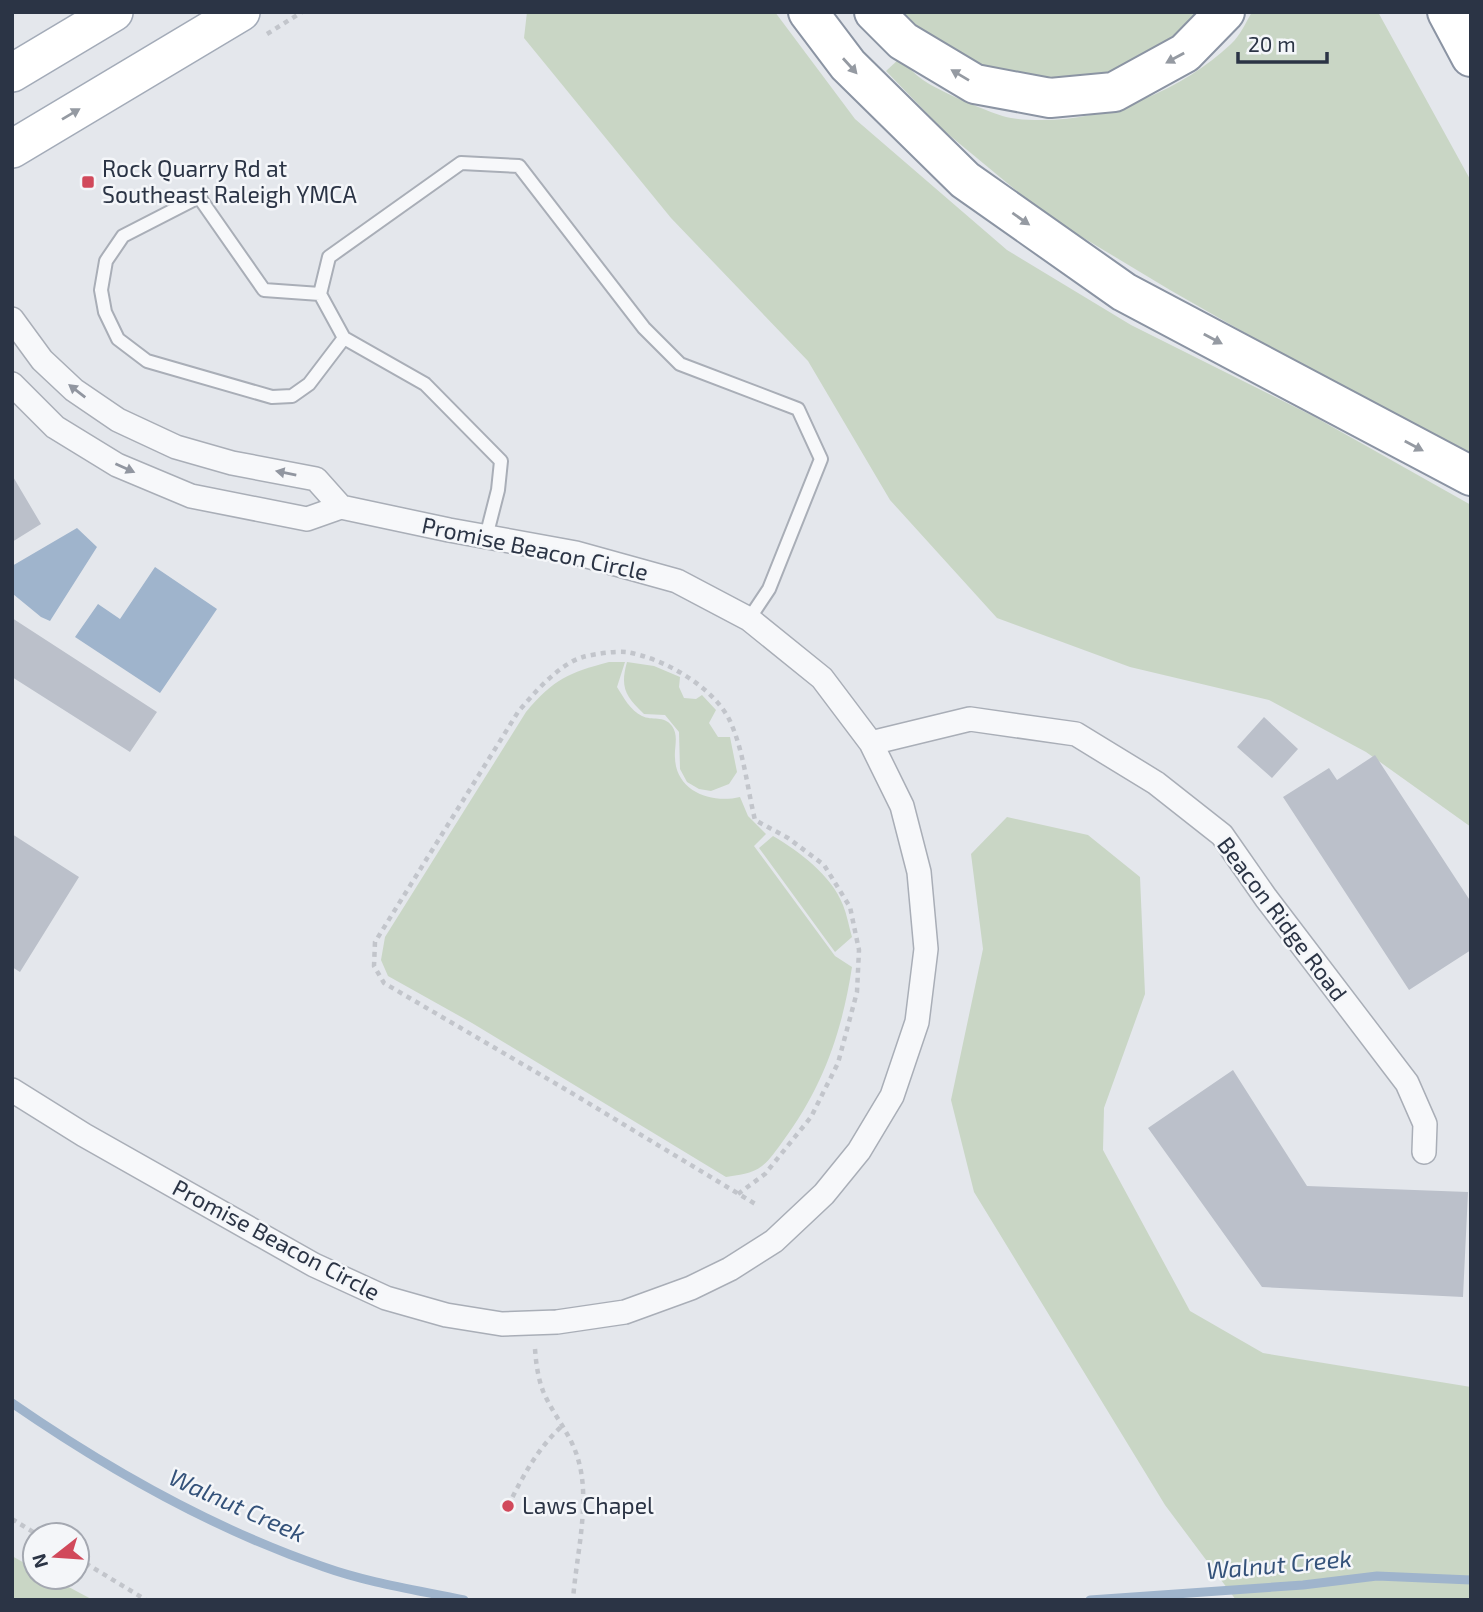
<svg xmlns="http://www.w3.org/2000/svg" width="1483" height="1612" viewBox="0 0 1483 1612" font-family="'Exo 2',sans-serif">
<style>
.green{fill:#c9d6c5}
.water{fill:#9fb4cc}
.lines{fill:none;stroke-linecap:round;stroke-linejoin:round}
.stream{stroke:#9fb4cc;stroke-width:9}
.building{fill:#bbc0ca}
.lane-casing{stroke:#a9aeb7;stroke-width:16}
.street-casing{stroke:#a9aeb7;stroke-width:26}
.primary-casing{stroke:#a3abb8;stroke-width:40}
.highway-casing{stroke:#8b94a3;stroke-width:42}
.path{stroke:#c2c5cb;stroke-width:4.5;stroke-dasharray:5 5;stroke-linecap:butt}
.lane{stroke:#f7f8fa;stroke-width:12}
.street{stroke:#f7f8fa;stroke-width:23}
.primary{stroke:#fff;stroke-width:37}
.highway{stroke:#fff;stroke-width:38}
.oneway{fill:#959aa2}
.oneway2{fill:#9196a0}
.poi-dot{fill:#d1495b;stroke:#f4f6f9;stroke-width:2.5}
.labels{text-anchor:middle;stroke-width:5;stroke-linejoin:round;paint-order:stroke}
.poi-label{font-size:23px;fill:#2b3445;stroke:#f4f6f9;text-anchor:start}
.street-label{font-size:23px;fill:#2b3445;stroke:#f4f6f9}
.water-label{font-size:24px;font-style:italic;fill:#34527a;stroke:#f4f6f9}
</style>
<rect width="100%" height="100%" fill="#e4e7ec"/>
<path class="green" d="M527,12h248l80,107 152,131 124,75 182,91 158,89v322l-105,-75 -97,-52 -139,-33 -133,-49 -107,-118 -82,-139 -137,-143 -147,-180z
M894,12h307l-30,33 -37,20 -54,17 -67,-2 -59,-22z
M1252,12h126l93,169v281l-301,-172 -123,-74 -104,-86 -57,-59 14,-13c7,7 14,16 23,22 14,10 70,35 88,38 76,11 165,-22 220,-74 9,-8 15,-22 21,-32z
M609,662h16l-8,25c7,11 13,23 25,29 10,5 22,-1 30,10 7,10 2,21 3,32 1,33 36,46 65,39l8,19 18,18 -12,12 81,110 17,11c-10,65 -29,120 -69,174 -6,8 -13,19 -21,25 -10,8 -24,9 -36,11l-254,-154 -84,-47 -7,-16 4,-23 141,-225c28,-33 42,-39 83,-50z
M627,662l27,4 26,11 -1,10 5,11 12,1 6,-4 14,15 -7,13 9,14h12l7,35 -8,12 -18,7 -12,-2 -12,-7 -7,-13 -1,-37 -14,-17 -21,-1c-19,-18 -24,-27 -17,-52z
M1007,817l81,18 52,42 5,117 -41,114 -1,42 87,161 73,42 208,34v213h-235l-71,-95 -191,-313 -23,-92 32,-151 -12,-95z
M773,836c27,16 58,39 70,69 4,10 6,22 9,32l-17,15 -76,-104z
M12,1556l23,13v8h15l43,23h-81z"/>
<path class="water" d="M77,528l20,19 -47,74 -9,-4 -28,-23 -1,-28z
M155,567l62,42 -57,84 -85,-56 23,-33 22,15z"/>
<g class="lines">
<path class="stream" d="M12,1403c97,67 201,126 312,164 45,16 93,23 140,33
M1090,1600l213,-15 74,-9 94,4"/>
</g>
<path class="building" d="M12,475l29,49 -29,18z
M12,618l145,94 -27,40 -118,-75z
M1264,717l34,32 -26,29 -35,-31z
M1375,755l96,147v48l-62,40 -126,-193 46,-29 8,12z
M12,834l67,43 -59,95 -8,-5z
M1233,1070l74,116 161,6 -5,105 -201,-10 -114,-159z"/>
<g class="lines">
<defs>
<path id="lane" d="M320,294l-56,-4 -65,-93 -76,39 -17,25 -5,29 4,22 13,27 29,22 125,36 20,-1 17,-12 35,-46
M486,537l12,-47 3,-29 -76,-77 -81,-46 -24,-44 9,-37 132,-94 58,3 125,162 36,36 118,45 23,50 -52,130 -20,30"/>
<path id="street" d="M12,319l30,41 32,30 44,30 58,27 56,16 84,16 25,28
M12,384l43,43 62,38 74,31 116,23 34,-12 108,23 127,23 101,28 72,38 73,59 49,65 31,63 17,66 7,77 -9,73 -25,74 -33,55 -35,43 -50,47 -44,28 -39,19 -66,24 -68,10 -55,2 -56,-9 -60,-17 -72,-33 -230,-130 -72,-45
M871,743l99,-24 106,15 80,49 66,52 44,63 141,185 18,41 -1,28"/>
<path id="primary" d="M12,73l102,-61
M12,149l229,-137"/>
<path id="highway" d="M808,12l40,53 117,115 159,112 347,184
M874,12l29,29 72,43 75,14 64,-6 71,-39 40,-41
M1447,12l24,45"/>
</defs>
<use href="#lane" class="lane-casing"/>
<use href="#street" class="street-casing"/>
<use href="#primary" class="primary-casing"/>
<use href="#highway" class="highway-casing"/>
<path class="path" d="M267,34l35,-22
M738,1194l27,-20 46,-57 27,-54 19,-71 2,-42 -9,-43 -26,-42 -36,-27 -33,-18c-8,-33 -11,-68 -25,-99 -17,-35 -67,-63 -104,-69 -12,-1 -32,2 -43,5 -24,7 -49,36 -65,55l-143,230 -1,24 10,17 186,109 187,113
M535,1349c1,14 3,29 8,42 10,24 28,43 35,68 13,42 -2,97 -5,141
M508,1506c15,-30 29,-57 54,-80
M12,1519l26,16
M77,1558l69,42"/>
<use href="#lane" class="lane"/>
<use href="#street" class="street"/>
<use href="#primary" class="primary"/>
<use href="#highway" class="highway"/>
</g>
<defs><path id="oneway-solid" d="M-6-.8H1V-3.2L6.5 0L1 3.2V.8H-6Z" transform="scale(1.75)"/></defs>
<g class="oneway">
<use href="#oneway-solid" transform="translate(1175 58) rotate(151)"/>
<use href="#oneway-solid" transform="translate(850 66) rotate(48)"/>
<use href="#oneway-solid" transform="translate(960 75) rotate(-149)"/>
<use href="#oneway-solid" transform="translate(71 114) rotate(-31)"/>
<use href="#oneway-solid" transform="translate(1021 219) rotate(35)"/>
<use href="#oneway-solid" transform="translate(1213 339) rotate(28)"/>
<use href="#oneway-solid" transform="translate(1414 446) rotate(28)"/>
</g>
<g class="oneway2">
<use href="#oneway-solid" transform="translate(77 391) rotate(-142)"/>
<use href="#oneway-solid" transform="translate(125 468) rotate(24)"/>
<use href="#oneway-solid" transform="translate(286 473) rotate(-169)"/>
</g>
<g class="poi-dot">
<rect x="81" y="175" width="14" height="14" rx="3.5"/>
<circle cx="508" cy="1506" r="7"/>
</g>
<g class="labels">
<g class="poi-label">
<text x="102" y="177">Rock Quarry Rd at<tspan x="102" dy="26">Southeast Raleigh YMCA</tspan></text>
<text x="522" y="1514">Laws Chapel</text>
</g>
<g class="street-label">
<text transform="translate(535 549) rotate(12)" y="8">Promise Beacon Circle</text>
<text transform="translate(1282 919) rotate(53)" y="8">Beacon Ridge Road</text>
<text transform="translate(276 1240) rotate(28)" y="8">Promise Beacon Circle</text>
</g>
<g class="water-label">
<text transform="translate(237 1506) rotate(24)" y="8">Walnut Creek</text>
<text transform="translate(1279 1565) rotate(-5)" y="8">Walnut Creek</text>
</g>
</g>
<rect width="1483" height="1612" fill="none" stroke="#2b3445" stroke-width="28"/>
<g transform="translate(56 1556) rotate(253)"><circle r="33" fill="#f4f6f9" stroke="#a4a8b1" stroke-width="2"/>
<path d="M0-5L12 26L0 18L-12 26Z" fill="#d1495b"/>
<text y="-10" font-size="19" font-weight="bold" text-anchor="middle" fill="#2b3445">N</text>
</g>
<path d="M1238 52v10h89v-10" fill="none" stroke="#2b3445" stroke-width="3.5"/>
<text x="1248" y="52" font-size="21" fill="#2b3445" stroke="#f4f6f9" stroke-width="5" paint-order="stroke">20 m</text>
</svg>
